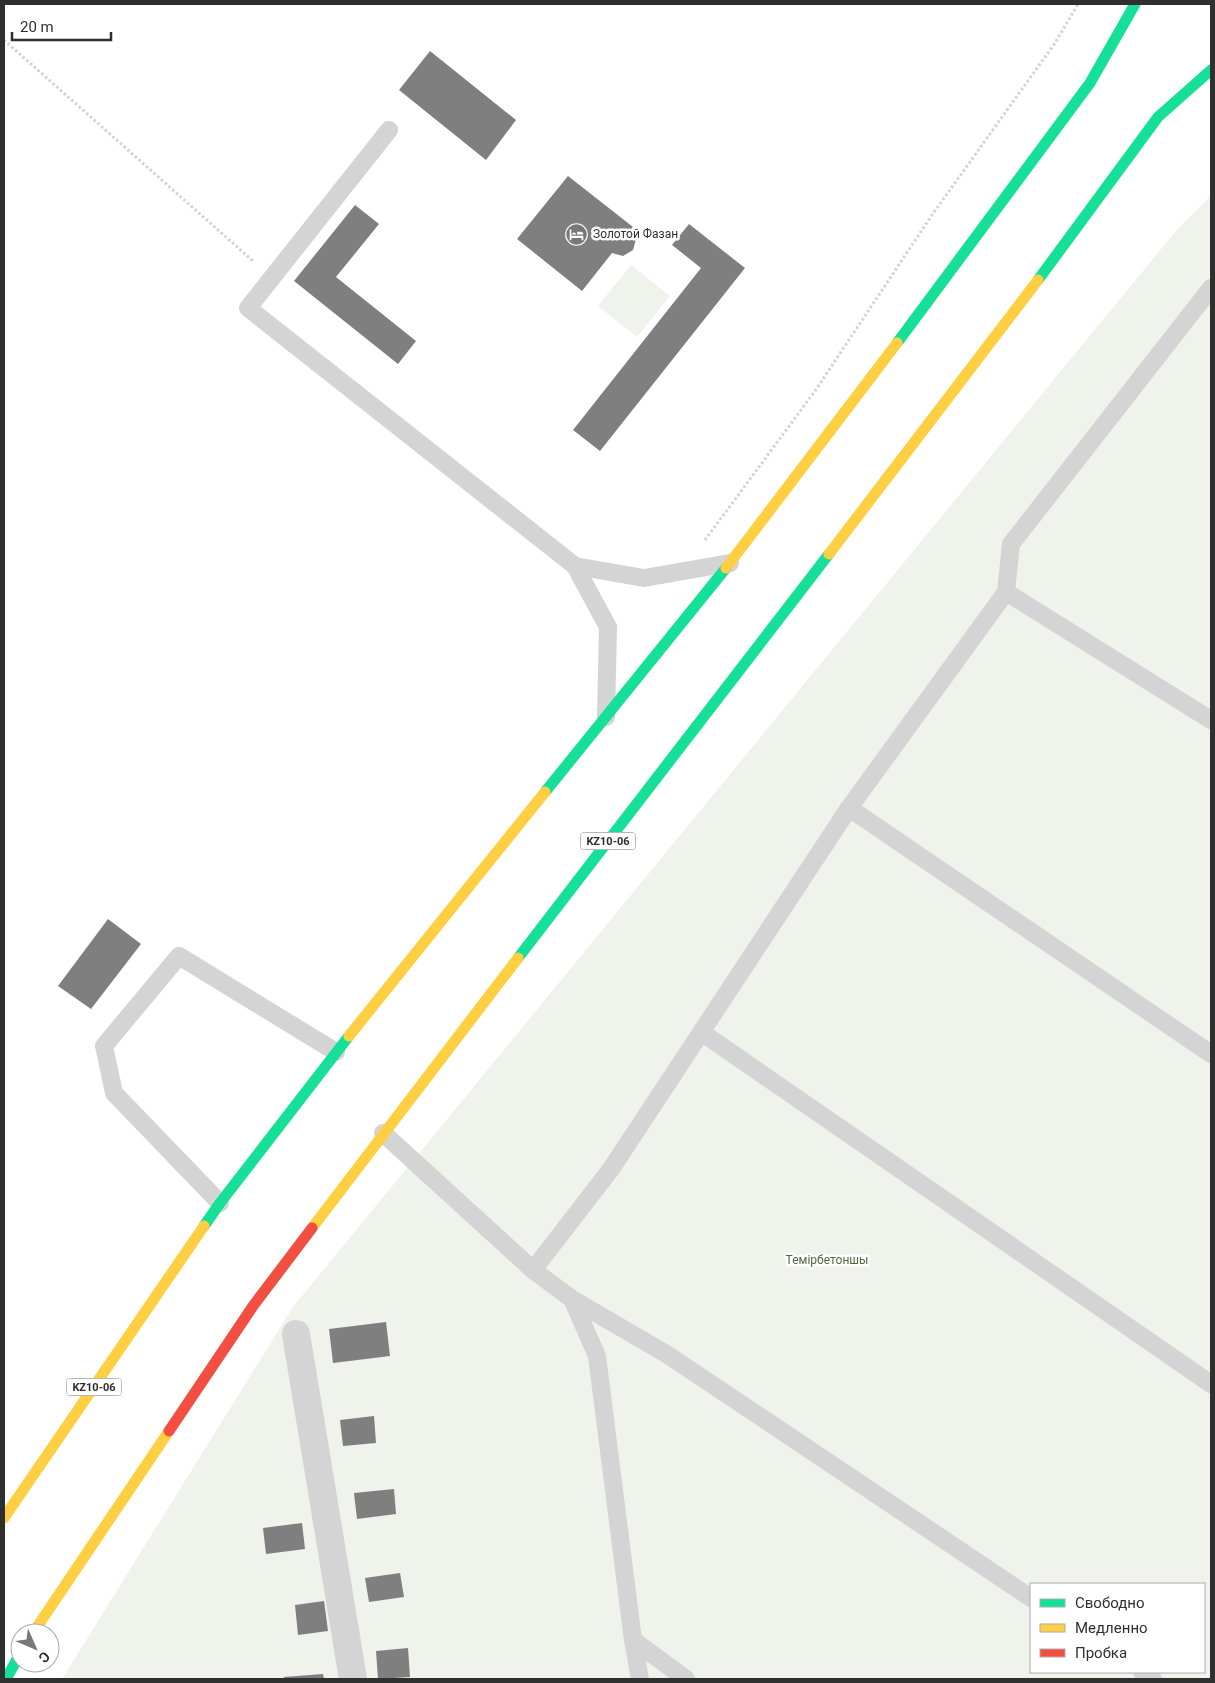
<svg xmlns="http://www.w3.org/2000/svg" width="1215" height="1683" viewBox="0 0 1215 1683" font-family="Roboto,sans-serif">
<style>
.green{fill:#f0f2ec;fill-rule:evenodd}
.building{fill:#7f7f7f}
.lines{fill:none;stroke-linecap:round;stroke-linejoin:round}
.path{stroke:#d3d3d3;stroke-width:3;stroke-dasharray:2.5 2.5;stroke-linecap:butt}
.lane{stroke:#d4d4d4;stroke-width:18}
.street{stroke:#d4d4d4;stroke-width:28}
.fast{stroke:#16e098;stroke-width:11}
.slow{stroke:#ffcf43;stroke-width:11}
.jam{stroke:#f24e42;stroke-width:11}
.labels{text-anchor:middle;stroke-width:5;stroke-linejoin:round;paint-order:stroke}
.shield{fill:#fff;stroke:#6d6d6d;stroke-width:1}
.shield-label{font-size:11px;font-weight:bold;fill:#2f2f2f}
.poi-label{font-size:12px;fill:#2f2f2f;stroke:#fff;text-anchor:start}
.park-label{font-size:12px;fill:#546840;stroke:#fff}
</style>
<rect width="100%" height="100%" fill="#fff"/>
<path class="green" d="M1211,195v1484h-1149l231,-372 882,-1075zM1031,1584h173v88h-173z
M631,265l39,31 -33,41 -39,-31z"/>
<path class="building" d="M430,51l86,69 -30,40 -87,-70z
M568,176l65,51 -2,2 5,10 -3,11 -10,6 -11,-3 -30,38 -65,-52z
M355,205l24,19 -43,53 80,64 -18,23 -104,-83z
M689,224l56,44 -145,183 -27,-21 128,-162 -29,-23z
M108,919l33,25 -50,65 -33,-23z
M386,1322l4,34 -57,7 -4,-34z
M374,1416l2,27 -33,3 -3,-26z
M394,1489l2,25 -39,5 -3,-26z
M302,1523l3,26 -39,5 -3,-26z
M400,1573l4,24 -35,5 -4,-24z
M324,1601l4,30 -30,4 -3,-30z
M408,1648l2,29 -32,2 -2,-28z
M323,1674l1,5h-40v-2z"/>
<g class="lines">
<path class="path" d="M4,40l249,221
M705,540l110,-149 117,-176 123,-172 23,-39"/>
<path class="lane" d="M389,130l-141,178 327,258 33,61 -2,90
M575,566l69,12 86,-15
M1006,592l205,128
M849,808l362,246
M701,1032l510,352
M383,1133l150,137 39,29 96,56 363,243
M220,1203l-106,-110 -10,-47 75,-90 157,96
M533,1270l78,-101 238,-361 157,-216 5,-48 200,-256
M572,1299l25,57 36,284 7,39
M633,1640l53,39
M1142,1672l11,7"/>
<path class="street" d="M296,1334l57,345"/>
<path class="fast" d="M1038,280l120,-163 53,-47
M897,343l193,-260 45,-79
M545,792l181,-224
M518,958l311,-404
M204,1226l16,-23 129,-167
M6,1679l14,-25"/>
<path class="slow" d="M829,554l209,-274
M726,568l171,-225
M349,1036l196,-244
M312,1228l206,-270
M4,1518l200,-292
M33,1633l136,-202"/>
<path class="jam" d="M169,1431l84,-125 59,-78"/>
</g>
<defs>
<symbol id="hotel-disc" viewBox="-11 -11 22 22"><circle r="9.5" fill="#787878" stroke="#fff"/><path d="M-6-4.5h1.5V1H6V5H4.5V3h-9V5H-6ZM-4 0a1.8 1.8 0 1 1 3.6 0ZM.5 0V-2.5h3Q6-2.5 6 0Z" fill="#fff"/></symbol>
</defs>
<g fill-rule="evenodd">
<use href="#hotel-disc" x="564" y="222" width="25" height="25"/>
</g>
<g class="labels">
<g class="shield">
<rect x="580.5" y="832.5" width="55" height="17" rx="4"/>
<rect x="66.5" y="1378.5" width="55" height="17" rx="4"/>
</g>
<g class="shield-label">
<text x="608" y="845">KZ10-06</text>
<text x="94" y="1391">KZ10-06</text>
</g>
<g class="poi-label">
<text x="593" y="238">Золотой Фазан</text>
</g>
<g class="park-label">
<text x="827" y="1264">Темірбетоншы</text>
</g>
</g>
<rect width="1215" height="1683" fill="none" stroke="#2f2f2f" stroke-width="10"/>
<rect x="1030" y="1583" width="175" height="90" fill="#ffffff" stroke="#acacac"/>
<rect x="1040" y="1599" width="25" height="8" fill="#16e098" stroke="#acacac"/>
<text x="1075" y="1608" font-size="15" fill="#2f2f2f">Свободно</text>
<rect x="1040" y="1624" width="25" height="8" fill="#ffcf43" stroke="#acacac"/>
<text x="1075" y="1633" font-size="15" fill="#2f2f2f">Медленно</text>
<rect x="1040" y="1649" width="25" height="8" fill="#f24e42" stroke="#acacac"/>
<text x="1075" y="1658" font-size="15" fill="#2f2f2f">Пробка</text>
<g transform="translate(35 1648) rotate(135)"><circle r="24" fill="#ffffff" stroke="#acacac"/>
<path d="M0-4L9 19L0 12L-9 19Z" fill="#787878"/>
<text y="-8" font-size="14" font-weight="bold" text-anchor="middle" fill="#2f2f2f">С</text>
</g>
<path d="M12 32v8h99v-8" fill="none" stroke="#2f2f2f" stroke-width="2.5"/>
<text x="20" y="32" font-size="15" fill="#2f2f2f" stroke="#ffffff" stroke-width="4" paint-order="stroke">20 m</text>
</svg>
